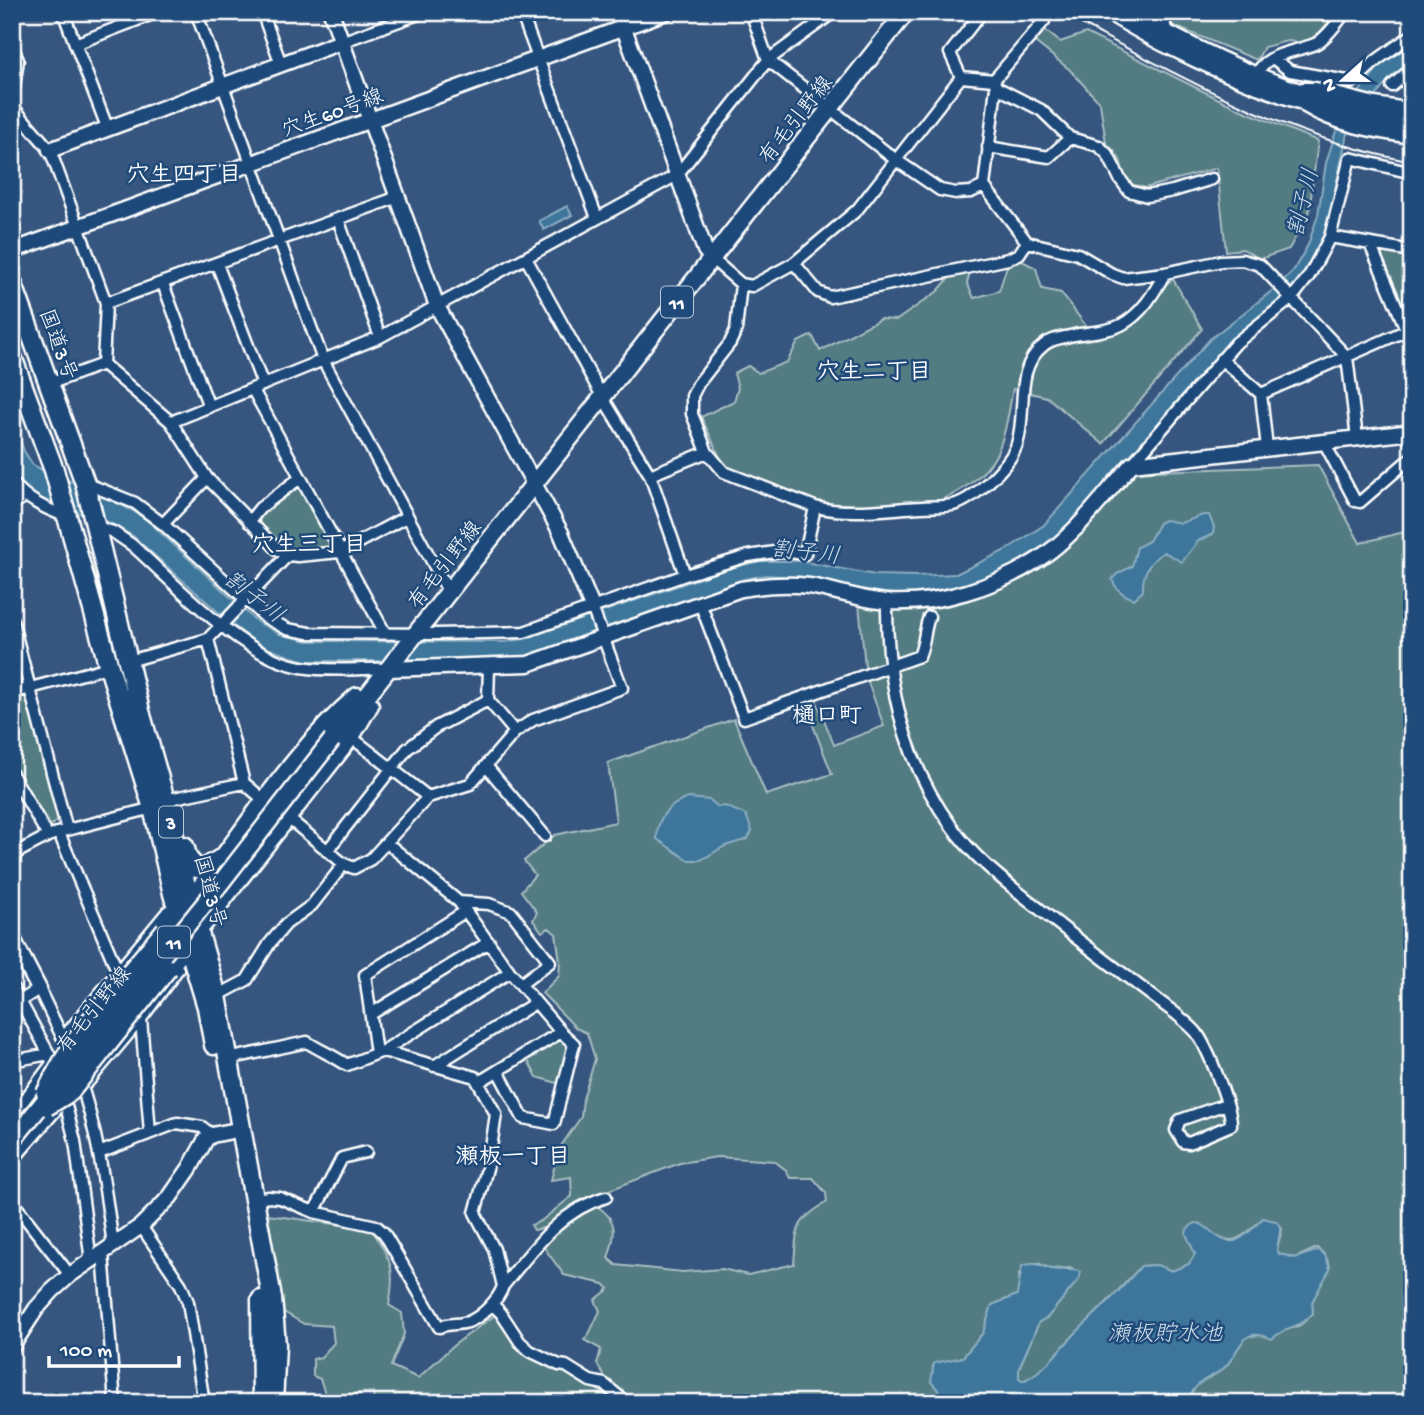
<svg xmlns="http://www.w3.org/2000/svg" width="1424" height="1415" viewBox="0 0 1424 1415" font-family="'Gochi Hand','Klee One',sans-serif">
<style>
.green{fill:#527b82;stroke:#a8bdc0;stroke-width:2}
.water{fill:#3e769a;stroke:#8badc2;stroke-width:2}
.lines{fill:none;stroke-linecap:round;stroke-linejoin:round}
.street-casing{stroke:#fff;stroke-width:15}
.secondary-casing{stroke:#fff;stroke-width:19}
.primary-casing{stroke:#fff;stroke-width:21}
.highway-casing{stroke:#fff;stroke-width:23}
.street{stroke:#1f4a7a;stroke-width:10}
.secondary{stroke:#1f4a7a;stroke-width:14}
.primary{stroke:#1f4a7a;stroke-width:16}
.highway{stroke:#1f4a7a;stroke-width:18}
.tram{stroke:#fff;stroke-width:2}
.primary-bridge-casing{stroke:#fff;stroke-width:21;stroke-linecap:butt}
.primary-bridge{stroke:#1f4a7a;stroke-width:16}
.labels{text-anchor:middle;stroke-width:5;stroke-linejoin:round;paint-order:stroke}
.shield{fill:#1f4a7a;stroke:#bcc9d7;stroke-width:2}
.shield-label{font-size:19px;font-weight:bold;fill:#fff}
.street-label{font-size:21px;fill:#fff;stroke:#1f4a7a}
.neighbourhood-label{font-size:23px;font-weight:bold;fill:#fff;stroke:#1f4a7a}
.water-label{font-size:23px;font-style:italic;fill:#cfdde6;stroke:#1f4a7a}
</style>
<rect width="100%" height="100%" fill="#36567f"/>
<filter id="ink" filterUnits="userSpaceOnUse"><feTurbulence type="fractalNoise" baseFrequency=".0143" numOctaves="2"/><feDisplacementMap in="SourceGraphic" scale="14" xChannelSelector="R" yChannelSelector="G"/><feConvolveMatrix kernelMatrix="1 2 1 2 8 2 1 2 1" color-interpolation-filters="sRGB"/></filter>
<g filter="url(#ink)">
<path class="green" d="M1172,12h165l-19,23 -11,8 -20,-2 -23,6 -7,13 -85,-35z
M1045,30l15,12 26,-9 153,76 79,32 -9,72 -20,36 -29,10 -17,-10 -17,2 -9,-83 -72,20 -14,-4 -6,-6 -5,-18 -6,-9 -8,-8 -6,-40 -30,-33 -35,-28z
M1380,252l32,5 -1,67 -4,-2 -30,-67z
M1022,261l14,7 6,21 19,4 35,46c20,-7 38,-14 53,-30 9,-11 11,-23 24,-30l29,50 -99,115 -56,-47 -34,-8c-4,21 -7,44 -16,64 -10,22 -40,42 -63,50l-103,5 -105,-38 -25,-53 33,-16 4,-13 -4,-15 14,-7 11,7 28,-11 11,-20 14,-7 8,16 60,-32 17,1 41,-29 19,-22h14l-4,14 7,15 25,-7 8,-25z
M1318,465l42,78 52,-13v873h-228c6,-6 8,-14 14,-19 9,-7 21,-9 29,-19 7,-10 12,-20 20,-29l16,-1 9,3 6,-5 22,-8 13,-11 -1,-12 18,-36 -5,-11 -8,-7 -22,10 -16,-4 -2,-5 5,-20 -19,-11c-25,24 -34,32 -62,6l-9,21 3,9 -6,10 -17,7 -15,-6 -16,1c-21,24 -43,45 -65,67 -18,17 -30,38 -53,48l-4,-3v-10l20,-46 9,-5 31,-38 -7,-11 -21,1 -13,-6 -19,10 1,15 -3,7 -25,10 -9,28 -20,24 -30,9 -1,16c6,6 10,11 8,21h-319l-24,-39 4,-15 -17,-9 5,-6 11,-23 -5,-11 14,-11 -5,-5 -40,-9 -21,-29c14,-20 30,-32 52,-41 24,14 21,30 13,53l8,7 67,7 39,-3 26,6 46,-11c3,-36 0,-42 33,-62l-1,-9 -13,-15h-23l-4,-8 -12,-9 -57,-4 -37,6 -105,40 -27,24 -14,3 -3,-5 10,-4 31,-25 -1,-19 -20,3 8,-31 22,-32 2,-18 12,-40 -8,-26 -11,-5 -34,-35 17,-17 1,-15 -4,-27 -7,-6 -7,4 -9,-12 4,-8 -16,-21 14,-16 -11,-14 31,-26 61,-13 -8,-59 126,-44 32,76 66,-21 -30,-77 11,-5 21,53 50,-19 -18,-49 -7,-73 26,5 118,-25 127,-112z
M296,485l4,2 32,58 -2,4c-41,2 -42,1 -71,-26 1,-17 23,-29 37,-38z
M24,694l4,4 31,120 -7,7 -7,-3 -33,-59v-66z
M562,1037l8,10 -10,37 -23,-7 -10,-18z
M268,1215l104,14c19,33 24,38 17,76l13,8 2,21 -13,32 27,12 36,-33 41,-30 32,41 28,13 11,2 53,32h-245l-1,-11 -47,4 -6,-17 -7,-3v-17l8,-2 13,-14 -2,-17 -28,-2 -27,-16 -9,-56z"/>
<path class="water" d="M1412,41v19l-22,18 -43,56 -22,103 -8,19 -21,31 -76,65 -155,178 -20,17 -27,17 -57,25 -60,6h-31l-59,-17 -45,-3 -22,4 -219,79 -111,3h-107l-15,-4 -31,-11 -27,-20 -101,-90 -25,-14 -59,-19 -20,-10 -13,-14 -4,-10v-55l12,37 9,14 15,8 38,14 47,24 15,10 109,101 23,12 28,7 196,1 20,-3 199,-69 36,-9h40l76,14 42,1 39,-2 50,-24 38,-25 166,-186 63,-49 20,-19 15,-26 10,-30 8,-52 11,-35 25,-40 20,-25z
M567,206l5,9 -28,15 -5,-9z
M1203,515h6l5,12 -1,7 -15,7 -16,21 -18,-10c-15,9 -22,22 -21,39l-9,8c-11,-4 -18,-9 -22,-20l5,-5 15,-8 5,-19 12,-6 10,-18 6,-3 16,3z
M688,798l22,2 8,7 7,-1 21,9 6,16 -4,8 -23,7 -24,14h-13l-31,-21c-1,-22 12,-34 31,-41z
M1263,1218l12,3 6,5 -4,23 2,5 16,4 24,-8 6,5 5,14 -18,33 1,11c-11,14 -29,14 -41,26 -31,-14 -30,9 -46,27 -8,9 -21,11 -28,19 -6,5 -8,12 -14,18h-244c2,-10 -2,-14 -9,-21l3,-19 29,-6 20,-24 9,-28 25,-10 5,-29c18,-5 13,-1 29,3 10,2 20,-1 30,3l-2,7 -32,39 -8,4 -20,46v10l4,3c23,-11 35,-30 53,-48 22,-22 45,-42 65,-67l16,-1 15,6 17,-7 6,-10 -9,-20 1,-5c3,-2 6,-6 10,-6 10,0 23,24 40,17 10,-4 18,-14 26,-22z"/>
<g class="lines">
<defs>
<path id="street" d="M63,12l44,115
M196,12l127,348 125,231
M262,12l19,52
M521,12l76,206
M751,12l17,48 128,100 44,30 16,3 15,-1 13,-6
M1165,32v-20
M341,42l83,-30
M75,44l83,-32
M12,45l6,15 -6,40
M1273,58l17,13 63,11 24,-22 35,-25
M961,77l-11,-24 32,-41
M1255,78c9,-26 38,-25 60,-34 12,-6 22,-22 31,-32
M994,80l2,7 -12,99 43,56 51,12 34,20 11,4 42,-5 56,-12 21,-1 18,5 87,92 10,81
M994,80l50,-59 -14,-9
M1392,86l20,-18
M996,87l45,23 29,28 29,8 9,9 12,24 9,12 18,5 26,-5 39,-12
M1303,88h13l59,15 37,6
M12,106l38,44 56,153 -3,61 68,58 36,56 70,71 11,6 10,1 42,-4 66,-35
M1305,107c31,19 72,26 107,31
M988,147l61,10 21,-19
M338,219l42,118
M1330,237l82,14
M1370,244l42,99
M526,258l77,140 47,77 35,100
M711,258l30,26 11,2 42,-23 63,-53 104,-133 33,3
M794,263l24,29 12,5 178,-38 11,-5 8,-12
M217,264l46,121
M163,284l46,123
M741,284l-5,46 -6,13 -32,41 -6,12v18l15,38 17,20 91,35c34,8 71,2 106,0 10,-1 22,0 32,-2 21,-5 58,-41 64,-61 11,-34 -4,-75 27,-99 8,-7 20,-7 30,-10 14,-3 34,-3 47,-10 21,-11 33,-32 44,-52
M106,303l292,-106
M1221,359l40,35 6,54
M49,384l54,-20
M253,390l132,243
M1261,394l151,-66
M12,396l14,-6
M171,422l209,-85 297,-162 91,-115 66,-48
M1324,442l31,59 5,1 52,-45
M1132,464l104,-121 56,-45 17,-22 21,-39 20,-79 62,15
M650,475l57,-23
M12,482c16,19 32,26 55,35
M85,483l50,20 28,21 102,93 22,12 22,4 126,1 89,-2 161,-57 63,-19 33,-5 24,3 10,-47
M12,504l13,-7
M249,522l11,-14 40,-30
M163,524l44,-46
M97,527l16,5 19,13c45,40 109,112 169,122 28,5 59,1 87,2
M887,602c-1,81 16,158 65,225 21,30 51,53 80,76 47,38 95,74 143,110 7,6 15,12 21,19 11,14 36,76 35,93l-42,18 -6,-1 -7,-12 4,-10 46,-16
M700,603l44,115 175,-62c6,-13 5,-26 10,-39
M12,620l55,210
M208,639l36,144 21,18
M129,661l79,-22 80,-84
M489,667l-1,33 27,32
M12,693l97,-26
M351,737l77,60
M487,767l58,69
M12,774l36,62
M165,800l79,-17
M288,818l56,46 10,4 17,-9 57,-62 42,-13 45,-52 18,-12 89,-32 -30,-81
M59,833l64,151
M387,843l72,59 51,70 51,60 -82,50
M327,851l80,-102 29,-22 52,-27
M12,855l36,-19 19,-6 86,-22
M459,902l30,2 22,8 39,50 -29,22
M12,987l8,14 19,-12 30,62
M217,996l30,-16 23,-37 16,-19 26,-19 32,-41
M135,1006l6,13 9,114
M371,1014l118,-72
M64,1037l104,-126 11,3
M383,1051l92,26 21,37 -7,47 -14,52 19,36 9,37
M376,1053l-11,-78 101,-64
M49,1054l7,19
M12,1058l11,1 26,-5 -29,-53
M228,1059l79,-17c14,9 27,14 40,23l36,-14 127,-79
M434,1066l101,-63
M498,1071l25,47 31,6 20,-80 -13,-12
M79,1078c19,54 26,110 34,167
M87,1083l54,-64 37,-50
M63,1094l12,47 16,120
M16,1111l37,-49
M99,1153l78,-30 25,4 10,8
M12,1161l50,-58
M256,1199l13,-2 11,1 34,14 62,14 8,7 55,94c10,-4 19,-2 29,-5 14,-5 31,-23 35,-36 30,-36 56,-75 103,-89
M12,1201l58,74
M314,1212l28,-54 24,-6
M141,1226l40,59 7,17 16,101
M103,1253l12,150
M492,1304l9,9 19,29 10,9 29,14 7,1 24,15 14,3 23,19"/>
<path id="secondary" d="M331,12l106,294 124,227 31,74
M618,12l87,238 6,8
M1107,12c20,11 40,24 61,34 77,39 159,69 244,83
M1129,12c88,49 182,93 283,106
M50,150l291,-108
M12,251l654,-239
M388,669l140,-5 213,-75c23,-4 45,-6 68,-3 26,4 52,14 79,16 51,3 108,-15 151,-43 36,-23 64,-63 93,-95l280,-32
M12,937l27,52
M12,1346l24,-37 16,-18 18,-16 71,-49 29,-29 20,-29 16,-29 6,-4 30,-6"/>
<path id="primary" d="M332,740l574,-728
M165,929c68,-74 116,-168 192,-233
M169,968l182,-231 19,-32"/>
<path id="highway" d="M12,282l73,201 56,232 24,85 25,102 27,94 55,302 4,47 -3,58
M12,357l42,113 55,197 44,141 20,86 34,113 7,38
M184,846l4,13 8,9h10l16,-10
M261,1300l1,101"/>
</defs>
<use href="#street" class="street-casing"/>
<use href="#secondary" class="secondary-casing"/>
<use href="#primary" class="primary-casing"/>
<use href="#highway" class="highway-casing"/>
<use href="#street" class="street"/>
<use href="#secondary" class="secondary"/>
<use href="#primary" class="primary"/>
<use href="#highway" class="highway"/>
<path class="tram" d="M1059,12c114,60 225,126 353,150"/>
<defs>
<path id="primary-bridge" d="M45,1093c28,-61 78,-112 120,-164
M47,1107l23,-14 99,-125
M12,1141l193,-238 127,-163"/>
</defs>
<use href="#primary-bridge" class="primary-bridge-casing"/>
<use href="#primary-bridge" class="primary-bridge"/>
</g>
</g>
<g class="labels">
<g class="shield">
<rect x="661" y="286.5" width="32" height="31" rx="5"/>
<rect x="159" y="806.5" width="24" height="31" rx="5"/>
<rect x="158" y="926.5" width="32" height="31" rx="5"/>
</g>
<g class="shield-label">
<text x="677" y="309">11</text>
<text x="171" y="829">3</text>
<text x="174" y="949">11</text>
</g>
<g class="street-label">
<text transform="translate(332 112) rotate(-20)" y="7">穴生60号線</text>
<text transform="translate(795 119) rotate(-52)" y="7">有毛引野線</text>
<text transform="translate(59 344) rotate(70)" y="7">国道3号</text>
<text transform="translate(444 564) rotate(-52)" y="7">有毛引野線</text>
<text transform="translate(211 891) rotate(75)" y="7">国道3号</text>
<text transform="translate(93 1009) rotate(-51)" y="7">有毛引野線</text>
</g>
<g class="neighbourhood-label">
<text x="184" y="181">穴生四丁目</text>
<text x="874" y="378">穴生二丁目</text>
<text x="309" y="551">穴生三丁目</text>
<text x="827" y="722">樋口町</text>
<text x="513" y="1163">瀬板一丁目</text>
</g>
<g class="water-label">
<text transform="translate(1302 202) rotate(-76)" y="8">割子川</text>
<text transform="translate(806 551) rotate(7)" y="8">割子川</text>
<text transform="translate(255 596) rotate(38)" y="8">割子川</text>
<text x="1165" y="1340">瀬板貯水池</text>
</g>
</g>
<rect width="1424" height="1415" fill="none" stroke="#1f4a7a" stroke-width="42"/>
<rect x="21" y="21" width="1382" height="1373" fill="none" stroke="#fff" stroke-width="2.5" filter="url(#ink)"/>
<g transform="translate(1343 80) rotate(249)" stroke="#1f4a7a" stroke-width="5" paint-order="stroke">
<path d="M0-5L12 26L0 18L-12 26Z" fill="#ffffff"/>
<text y="-10" font-size="19" font-weight="bold" text-anchor="middle" fill="#ffffff">N</text>
</g>
<path d="M49 1356v10h130v-10" fill="none" stroke="#ffffff" stroke-width="3.5"/>
<text x="60" y="1356" font-size="21" fill="#ffffff" stroke="#1f4a7a" stroke-width="5" paint-order="stroke">100 m</text>
</svg>
